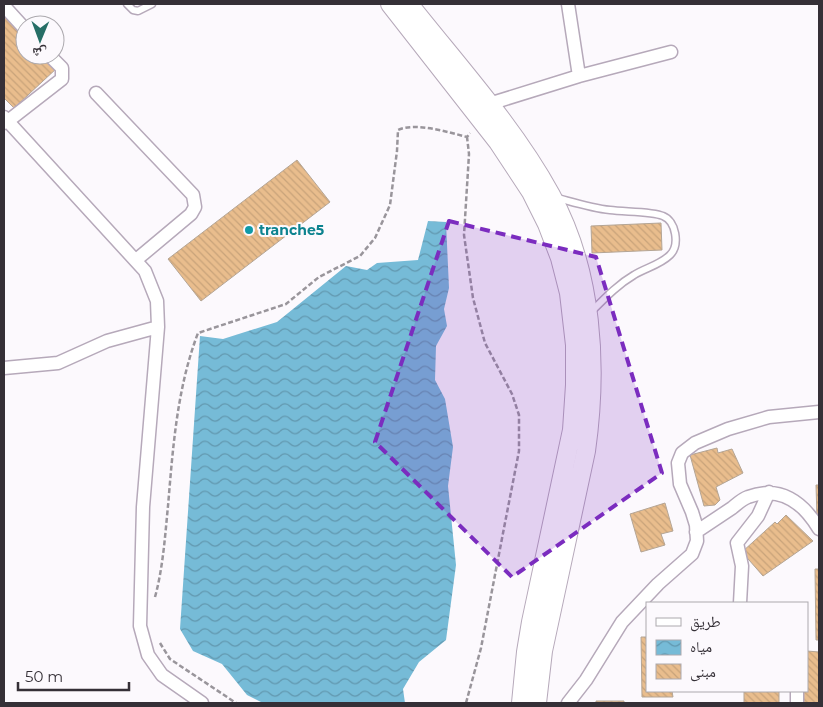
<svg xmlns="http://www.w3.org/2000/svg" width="823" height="707" viewBox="0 0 823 707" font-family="Montserrat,'Noto Naskh Arabic',sans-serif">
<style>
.water{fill:url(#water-waves)}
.building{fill:url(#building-back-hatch);stroke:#b4a595}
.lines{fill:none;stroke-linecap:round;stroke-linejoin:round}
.service-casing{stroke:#b6a9ba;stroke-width:9}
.minor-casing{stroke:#b6a9ba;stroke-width:15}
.secondary-casing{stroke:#b6a9ba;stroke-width:20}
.path{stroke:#99959b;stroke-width:2.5;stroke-dasharray:5 2.5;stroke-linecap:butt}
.service{stroke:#fff;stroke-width:6}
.minor{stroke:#fff;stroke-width:12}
.secondary{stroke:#fff;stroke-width:18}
.marked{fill:#7b2cbf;fill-opacity:0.2;stroke:#7b2cbf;stroke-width:4;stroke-dasharray:10 6;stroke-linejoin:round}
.culture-dot{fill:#0f9aa8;stroke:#fcf9fd;stroke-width:2}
.labels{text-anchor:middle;stroke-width:4;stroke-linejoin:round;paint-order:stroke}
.culture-label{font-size:14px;font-weight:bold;fill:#0d838f;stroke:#fcf9fd;text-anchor:start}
</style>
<defs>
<pattern id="water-waves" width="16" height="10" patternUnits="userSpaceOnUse" patternTransform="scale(1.25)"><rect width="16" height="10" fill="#76bbd7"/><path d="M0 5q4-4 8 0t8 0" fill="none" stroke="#6298af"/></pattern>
<pattern id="building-back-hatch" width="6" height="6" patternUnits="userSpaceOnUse" patternTransform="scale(1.25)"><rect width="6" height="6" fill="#e9bd8d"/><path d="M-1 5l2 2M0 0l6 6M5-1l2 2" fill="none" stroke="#c8a37a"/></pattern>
</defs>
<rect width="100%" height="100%" fill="#fcf9fd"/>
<path class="water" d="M428,221l18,1 3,66 -5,21 3,17 -11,20 -1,34 10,19 8,48 -5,39 8,79 -10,75 -27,22 -16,27 2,14h-142l-16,-8 -25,-31 -29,-13 -13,-22 20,-293 23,3 54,-17 69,-56 21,4 10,-7 41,-3z"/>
<path class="building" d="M4,14l21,22v19h19l13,13 -43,40 -10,-10z
M297,160l33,42 -129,99 -33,-42z
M661,223l1,27 -70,3 -1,-27z
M717,448l1,5 14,-4 11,24 -27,14 4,13 -5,5 -11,1 -14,-51z
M816,485h3v33h-2z
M665,503l8,28 -12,3 4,11 -24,7 -11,-38z
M786,515l27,26 -50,35 -21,-24 33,-30 2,2z
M815,569h4v71h-3z
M641,637h6v54h25l1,6h-31z
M807,651l12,1v51h-16v-12h4z
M744,691h35v12h-35z
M596,701h28v2h-28z"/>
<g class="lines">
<defs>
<path id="service" d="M127,4l6,6 5,1 14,-7
M554,197c19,5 37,11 56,13 14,2 42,1 53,6 13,5 17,29 7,39 -10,10 -25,13 -36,20 -17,10 -30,24 -43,37"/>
<path id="minor" d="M4,6l21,23
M579,76l92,-24
M96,93l97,102 2,12 -4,7 -55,46
M489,104l90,-28 -11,-72
M4,117l141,154 12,30 1,26 -15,180 -3,119 8,29 14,20 40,28
M4,123l4,-2 54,-42v-11l-13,-13
M4,368l54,-5 49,-22 51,-14
M696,532c12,-8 24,-16 36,-24 5,-4 10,-9 16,-11 32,-12 55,5 71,32
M740,603l2,-37 -5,-23 21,-27 11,-24
M797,691v12
M568,703l18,-23 36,-58 36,-38 34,-30 5,-13 -1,-16 -4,-13 -12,-28 -2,-21 4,-10 13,-10 33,-14 41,-12 50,-5"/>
<path id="secondary" d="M390,4l108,138 33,50 16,32 13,34 9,35 6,52v40l-3,45 -41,192 -5,30 -5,51
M409,4c49,62 104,122 142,191 42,77 47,171 35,256l-43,200 -6,52"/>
</defs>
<use href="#service" class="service-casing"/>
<use href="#minor" class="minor-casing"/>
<use href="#secondary" class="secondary-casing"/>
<path class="path" d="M155,597c8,-29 10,-61 13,-91 5,-59 9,-118 30,-173l88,-29 33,-27 41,-21 15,-18 15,-33 7,-54 1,-21c17,-8 50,2 69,7l3,-4
M160,643l10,16 66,44
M466,703l15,-55 23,-120 15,-77v-36l-7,-21 -27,-51 -12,-45 -9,-63 5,-81 -2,-17"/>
<use href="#service" class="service"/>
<use href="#minor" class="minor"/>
<use href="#secondary" class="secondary"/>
</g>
<path class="marked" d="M449,221l147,36 66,216 -150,104 -137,-135z"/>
<circle class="culture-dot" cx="249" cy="230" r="5"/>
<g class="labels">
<g class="culture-label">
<text x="259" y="235">tranche5</text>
</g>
</g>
<rect width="823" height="707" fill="none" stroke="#353037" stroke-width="10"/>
<rect x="646" y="602" width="162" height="90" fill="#fcf9fd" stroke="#aca9ae"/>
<rect x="656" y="618" width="25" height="8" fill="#ffffff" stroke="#aca9ae"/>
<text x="690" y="627" font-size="15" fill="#353037">طريق</text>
<rect x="656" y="640" width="25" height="15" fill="url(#water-waves)" stroke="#aca9ae"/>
<text x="690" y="652" font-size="15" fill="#353037">مياه</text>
<rect x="656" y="664" width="25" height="15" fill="url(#building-back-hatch)" stroke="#aca9ae"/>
<text x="690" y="677" font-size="15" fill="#353037">مبنى</text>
<g transform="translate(40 40) rotate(181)"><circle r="24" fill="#fcf9fd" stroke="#aca9ae"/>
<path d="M0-4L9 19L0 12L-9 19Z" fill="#266e66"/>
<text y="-8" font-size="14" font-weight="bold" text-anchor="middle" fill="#353037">ش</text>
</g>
<path d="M18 682v8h111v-8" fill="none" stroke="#353037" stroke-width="2.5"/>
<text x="25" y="682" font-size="15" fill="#353037" stroke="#fcf9fd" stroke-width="4" paint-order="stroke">50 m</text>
</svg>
